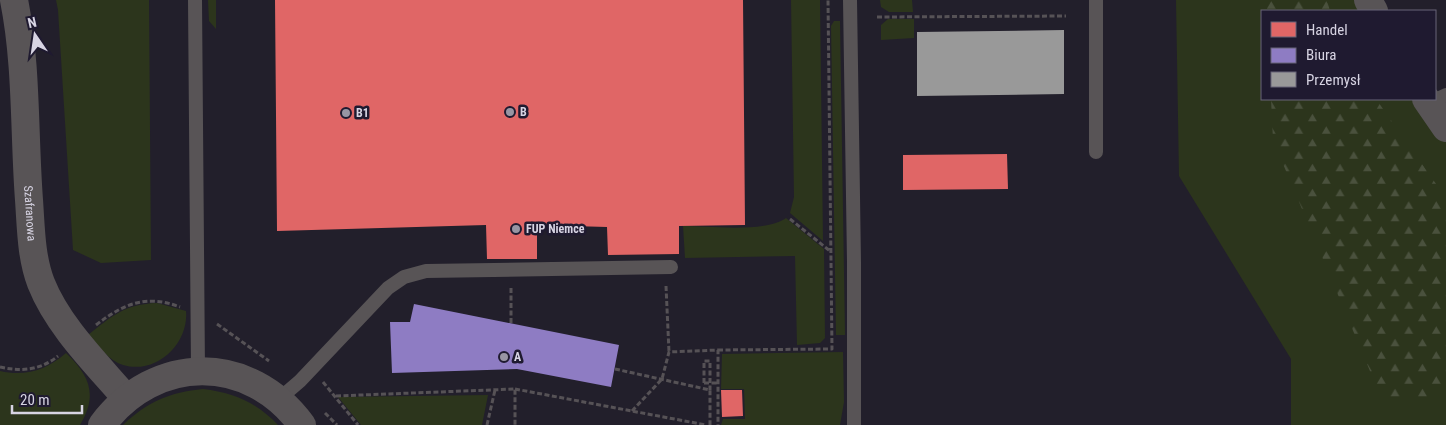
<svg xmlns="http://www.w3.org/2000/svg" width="1446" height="425" viewBox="0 0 1446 425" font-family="'Roboto Condensed',sans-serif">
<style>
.green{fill:#2c351c}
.forest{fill:url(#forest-firs)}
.shops{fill:#e06666}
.offices{fill:#8e7cc3}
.industry{fill:#999}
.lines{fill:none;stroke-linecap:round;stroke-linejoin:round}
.path{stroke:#565256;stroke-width:3;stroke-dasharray:5 2.5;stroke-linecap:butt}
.service{stroke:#585456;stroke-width:14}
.minor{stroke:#585456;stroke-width:28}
.tertiary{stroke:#585456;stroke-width:28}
.path-bridge{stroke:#565256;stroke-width:3;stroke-dasharray:5 2.5;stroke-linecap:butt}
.poi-dot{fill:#9895a3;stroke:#1f1a30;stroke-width:2}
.labels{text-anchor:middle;stroke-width:5;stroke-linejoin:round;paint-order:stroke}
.poi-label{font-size:12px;font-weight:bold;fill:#d7d4e3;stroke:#1f1a30;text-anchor:start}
.street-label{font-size:12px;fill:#d7d4e3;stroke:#1f1a30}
</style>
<defs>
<pattern id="forest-firs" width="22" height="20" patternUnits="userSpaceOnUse" patternTransform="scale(1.25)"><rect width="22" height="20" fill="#2c351c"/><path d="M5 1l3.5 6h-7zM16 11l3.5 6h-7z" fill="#4a513d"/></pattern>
</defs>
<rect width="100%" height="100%" fill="#221f2b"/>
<path class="green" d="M56,0h93l2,260 -50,3 -28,-13 -15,-240z
M208,0h8v29l-7,-8z
M791,0h29l3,241 -33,-28 4,-16z
M880,0h32l1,12h-24l-8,-5z
M1176,0h184l14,11h-112v88h164l20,29v297h-155v-66l-112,-183z
M888,19h26v19l-33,2v-15z
M834,21h6l5,314h-9l-5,-309z
M786,218l38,31 1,89 -5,5 -23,2 -2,-89 -110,2 -2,-32c25,0 83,7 103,-8z
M157,303l29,8c3,32 -29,64 -63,54 -14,-4 -25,-20 -35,-30 24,-19 37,-31 69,-32z
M843,352l1,50 -4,23h-119l2,-6h22l-1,-30h-23l1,-35z
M66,353c24,23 32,42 14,72h-80v-54c25,6 47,-1 66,-18z
M203,389c31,4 53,13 75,36h-155c24,-23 47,-33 80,-36z
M488,395l-6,30h-121l-23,-28z"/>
<path class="forest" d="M1266,0h61l3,11h-63z
M1271,99h105l70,99v195l-9,3 -54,6 -110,-262z"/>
<path class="shops" d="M275,0h468l2,225 -66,1v28l-71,1 -1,-28 -70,-2v34h-50l-1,-34 -209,6z
M1007,154l1,35 -105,1v-35z
M721,390h21l1,26 -21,1z"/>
<path class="offices" d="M414,304l205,41 -8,42 -94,-18 -125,4 -2,-51h20z"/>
<path class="industry" d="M1064,30v64l-147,2v-64z"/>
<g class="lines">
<path class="path" d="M877,17l189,-1
M790,219l40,32
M666,286l3,66
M511,288v36
M217,324l52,37
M96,325c27,-21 50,-31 84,-18
M718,350l114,-1 -4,-349
M0,367c21,5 41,3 58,-11
M323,382l35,43
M704,383h14
M515,389l191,36
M336,396l179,-7v36
M632,411l30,-32 7,-27 49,-2v75
M325,413l12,12
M487,425l8,-35"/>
<path class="service" d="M195,0l3,371
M850,0l4,262v163
M1429,103l17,-8
M1096,152v-152
M279,399l21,-18 88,-93 16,-11 22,-6 245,-4"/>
<g class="minor">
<path id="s1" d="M14,0c13,65 10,134 15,200 2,28 2,57 12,83 17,43 55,80 85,115"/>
<path d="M1368,0l6,11"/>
<path d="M1426,99l20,29"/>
</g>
<path class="tertiary" d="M102,425c53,-71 147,-72 200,0"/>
<path class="path-bridge" d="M615,369l95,21v35
M704,383v-22h6v29"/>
</g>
<g class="poi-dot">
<circle cx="510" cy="112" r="5"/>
<circle cx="346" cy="113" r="5"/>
<circle cx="516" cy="229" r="5"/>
<circle cx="504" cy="357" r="5"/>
</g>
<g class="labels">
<g class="poi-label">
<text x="520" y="116">B</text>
<text x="356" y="117">B1</text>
<text x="526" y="233">FUP Niemce</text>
<text x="514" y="361">A</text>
</g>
<g class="street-label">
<text dy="4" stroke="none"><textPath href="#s1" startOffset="214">Szafranowa</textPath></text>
</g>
</g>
<rect x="1261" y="10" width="175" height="90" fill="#1f1a30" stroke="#696478"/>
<rect x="1271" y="22" width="25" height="15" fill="#e06666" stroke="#696478"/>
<text x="1306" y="35" font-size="15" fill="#d7d4e3">Handel</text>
<rect x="1271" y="48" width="25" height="15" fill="#8e7cc3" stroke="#696478"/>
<text x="1306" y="60" font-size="15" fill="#d7d4e3">Biura</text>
<rect x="1271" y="72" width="25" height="15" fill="#999999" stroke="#696478"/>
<text x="1306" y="85" font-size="15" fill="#d7d4e3">Przemysł</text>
<g transform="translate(35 35) rotate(347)" stroke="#1f1a30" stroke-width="4" paint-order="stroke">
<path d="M0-4L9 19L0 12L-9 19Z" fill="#d7d4e3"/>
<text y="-8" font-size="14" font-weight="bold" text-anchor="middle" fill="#d7d4e3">N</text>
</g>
<path d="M12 405v8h70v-8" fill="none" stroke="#d7d4e3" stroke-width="2.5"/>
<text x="20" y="405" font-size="15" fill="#d7d4e3" stroke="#1f1a30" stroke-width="4" paint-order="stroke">20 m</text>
</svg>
